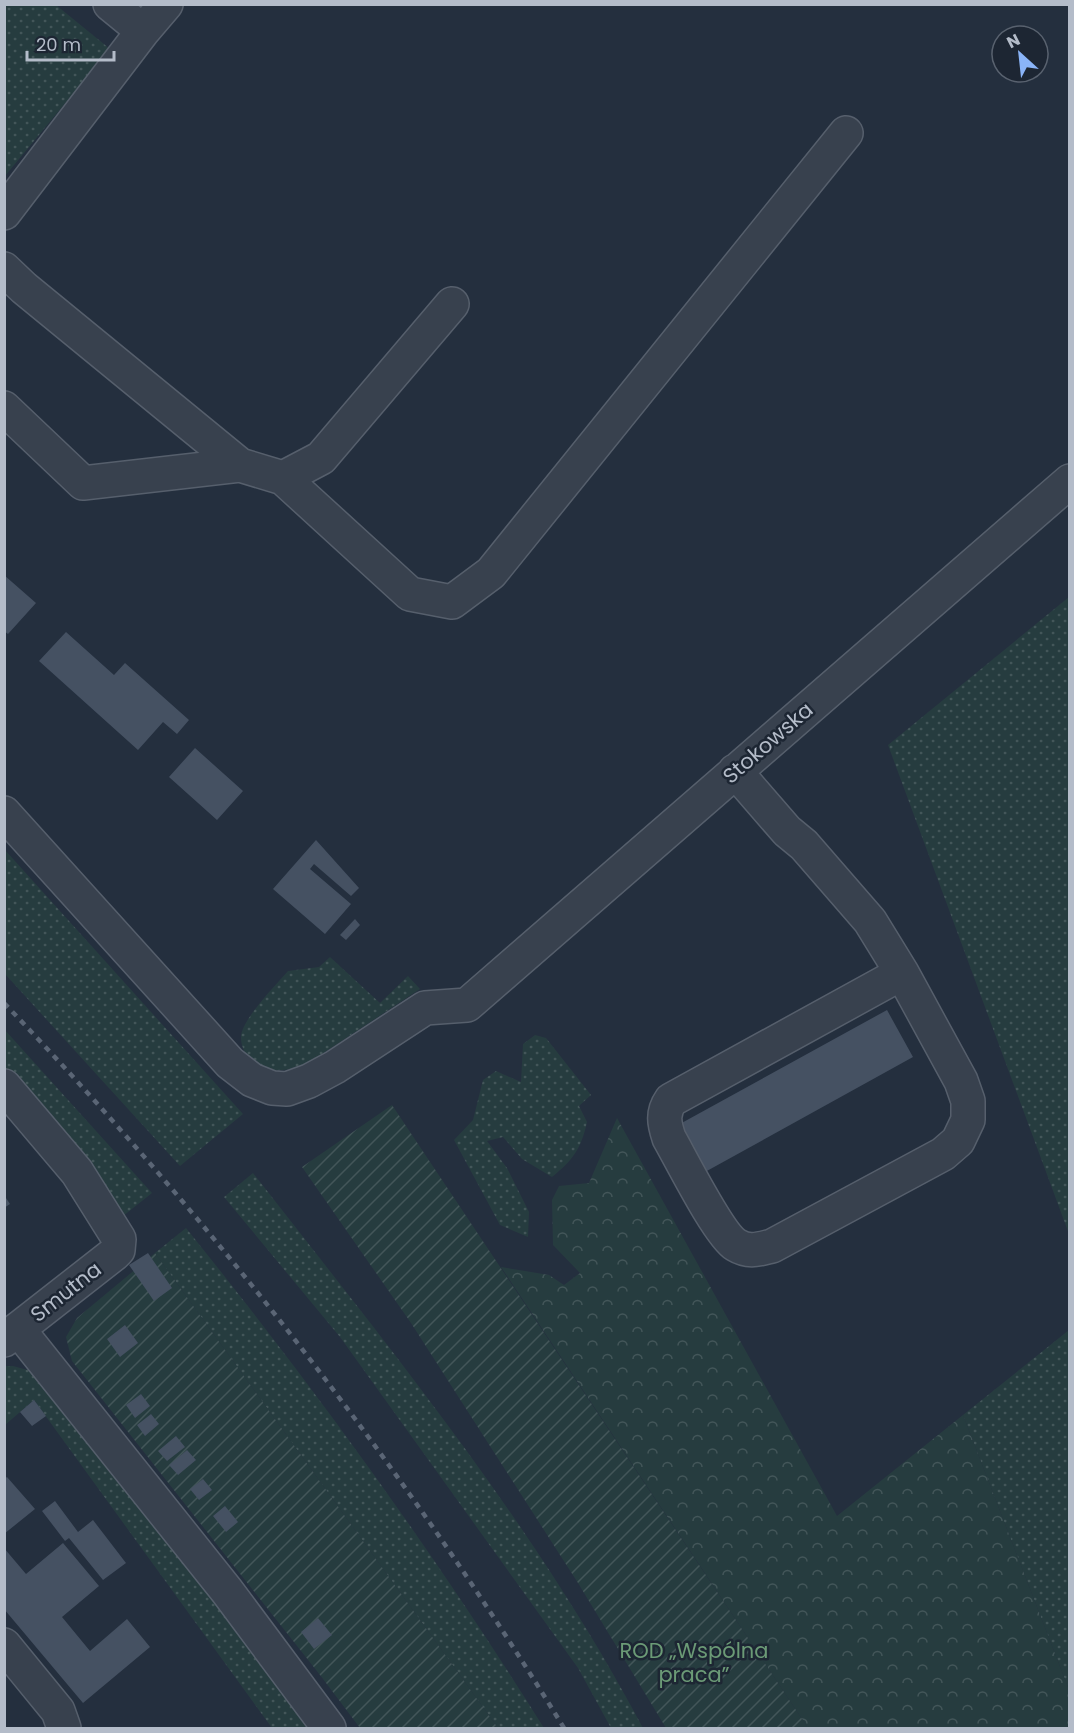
<svg xmlns="http://www.w3.org/2000/svg" width="1074" height="1733" viewBox="0 0 1074 1733" font-family="Poppins,sans-serif">
<style>
.grass{fill:url(#grass-dots)}
.forest{fill:url(#forest-crowns)}
.garden{fill:url(#garden-furrows)}
.building{fill:#455162}
.lines{fill:none;stroke-linecap:round;stroke-linejoin:round}
.minor-casing{stroke:#565f6c;stroke-width:36}
.minor{stroke:#38414e;stroke-width:33}
.rail{stroke:#5a6575;stroke-width:4.5;stroke-dasharray:6 6;stroke-linecap:butt}
.labels{text-anchor:middle;stroke-width:5;stroke-linejoin:round;paint-order:stroke}
.street-label{font-size:21px;fill:#b4bcc9;stroke:#1d2633}
.park-label{font-size:21px;fill:#6b9a76;stroke:#1d2633}
</style>
<defs>
<pattern id="grass-dots" width="8" height="8" patternUnits="userSpaceOnUse" patternTransform="scale(1.5)"><rect width="8" height="8" fill="#263c3f"/><path d="M2 2h.1M6 6h.1" fill="none" stroke="#435659" stroke-width="1.8" stroke-linecap="round"/></pattern>
<pattern id="forest-crowns" width="20" height="18" patternUnits="userSpaceOnUse" patternTransform="scale(1.5)"><rect width="20" height="18" fill="#263c3f"/><path d="M2 6a3 3 0 1 1 6 0M12 15a3 3 0 1 1 6 0" fill="none" stroke="#435659"/></pattern>
<pattern id="garden-furrows" width="10" height="10" patternUnits="userSpaceOnUse" patternTransform="scale(1.5)"><rect width="10" height="10" fill="#263c3f"/><path d="M-1 1l2-2M0 10L10 0M9 11l2-2" fill="none" stroke="#435659"/></pattern>
</defs>
<rect width="100%" height="100%" fill="#242f3e"/>
<path class="grass" d="M5,5h51l54,44 -105,127z
M1069,597v637l-181,-489z
M5,850l238,264 -63,52 -175,-192z
M330,957l50,46 28,-27 12,13 -119,79 -27,3 -22,-6c-5,-9 -11,-17 -11,-27 -1,-17 35,-53 47,-67l31,-4z
M4,1029l148,164 -54,43 -12,-27 -81,-103z
M535,1035l11,3 45,57 -12,11 8,16c-6,27 -14,38 -35,55l-30,-18 -19,-22 -16,4 20,27 22,44 -1,25 -28,-12 -46,-85 19,-20 10,-40 13,-9 25,11 2,-38z
M253,1173c139,178 284,355 390,555h-32l-33,-60 -238,-331 -116,-140z
M186,1228c129,160 249,326 358,500h-46l-343,-475z
M1069,1330v360l-106,-275z
M5,1366h8l22,6 281,356h-44l-238,-328 -29,25z"/>
<path class="forest" d="M617,1118l220,398 126,-101 106,275v38h-261l-307,-461 48,8 15,10 16,-12 -27,-28 -1,-45 7,-14 30,-3z"/>
<path class="garden" d="M392,1105l416,623h-142l-88,-145 -167,-260 -109,-156z
M155,1253l343,475h-138l-40,-53 -248,-314 -6,-24 11,-19z"/>
<path class="building" d="M4,575l32,28 -28,31 -4,-3z
M66,632l48,43 11,-12 64,57 -12,14 -14,-12 -25,28 -99,-89z
M195,748l48,43 -26,29 -48,-43z
M316,840l43,48 -8,8 -37,-32 -4,5 41,35 -26,30 -52,-45z
M355,919l5,6 -14,15 -6,-5z
M887,1010l26,47 -208,115 -27,-47z
M4,1195l6,9 -6,4z
M148,1253l24,35 -18,13 -25,-36z
M125,1325l13,18 -18,14 -13,-18z
M141,1394l9,12 -15,12 -9,-13z
M34,1400l12,16 -14,10 -12,-14z
M151,1414l8,10 -14,12 -8,-11z
M176,1436l9,11 -18,14 -9,-10z
M187,1450l9,10 -18,15 -9,-10z
M7,1477l28,32 -31,25v-55z
M203,1479l9,11 -13,10 -9,-11z
M55,1501l23,31 15,-12 33,43 -23,17 -34,-42 -4,3 -23,-30z
M225,1506l13,16 -12,10 -13,-16z
M63,1543l36,43 -37,31 28,34 37,-32 23,28 -67,56 -79,-94v-61l22,26z
M318,1618l14,17 -18,14 -13,-17z"/>
<g class="lines">
<defs>
<path id="minor" d="M110,4l33,27
M4,213l139,-182 23,-27
M4,269l20,19 216,177 43,13 38,-20 131,-154
M4,408l79,75 157,-18
M283,478l127,116 42,8 39,-29 355,-440
M735,771l52,60 17,14 66,76 32,52 59,108 7,20v19l-10,21 -15,13 -171,92c-13,3 -23,7 -36,-1 -17,-10 -55,-86 -67,-107 -5,-15 -7,-25 2,-38l231,-127
M4,813l226,250 22,17 20,8 15,1 22,-8 26,-14 90,-59 42,-3 603,-524
M4,1086l73,86 42,67 -1,11 -4,4 -110,86
M18,1329l209,262 102,137
M4,1645l54,66 6,17"/>
</defs>
<use href="#minor" class="minor-casing"/>
<use href="#minor" class="minor"/>
<path class="rail" d="M4,1003c212,222 400,464 560,725"/>
</g>
<g class="labels">
<g class="street-label">
<text transform="translate(768 743) rotate(-41)" y="7">Stokowska</text>
<text transform="translate(66 1292) rotate(-38)" y="7">Smutna</text>
</g>
<g class="park-label">
<text x="694" y="1658">ROD „Wspólna<tspan x="694" dy="24">praca”</tspan></text>
</g>
</g>
<rect width="1074" height="1733" fill="none" stroke="#b4bcc9" stroke-width="12"/>
<g transform="translate(1020 54) rotate(333)"><circle r="28" fill="#1d2633" stroke="#59626f" stroke-width="1.5"/>
<path d="M0-4.5L10 22L0 15L-10 22Z" fill="#8ab4f8"/>
<text y="-9" font-size="16" font-weight="bold" text-anchor="middle" fill="#b4bcc9">N</text>
</g>
<path d="M27 51v9h87v-9" fill="none" stroke="#b4bcc9" stroke-width="3"/>
<text x="36" y="51" font-size="18" fill="#b4bcc9" stroke="#1d2633" stroke-width="4.5" paint-order="stroke">20 m</text>
</svg>
